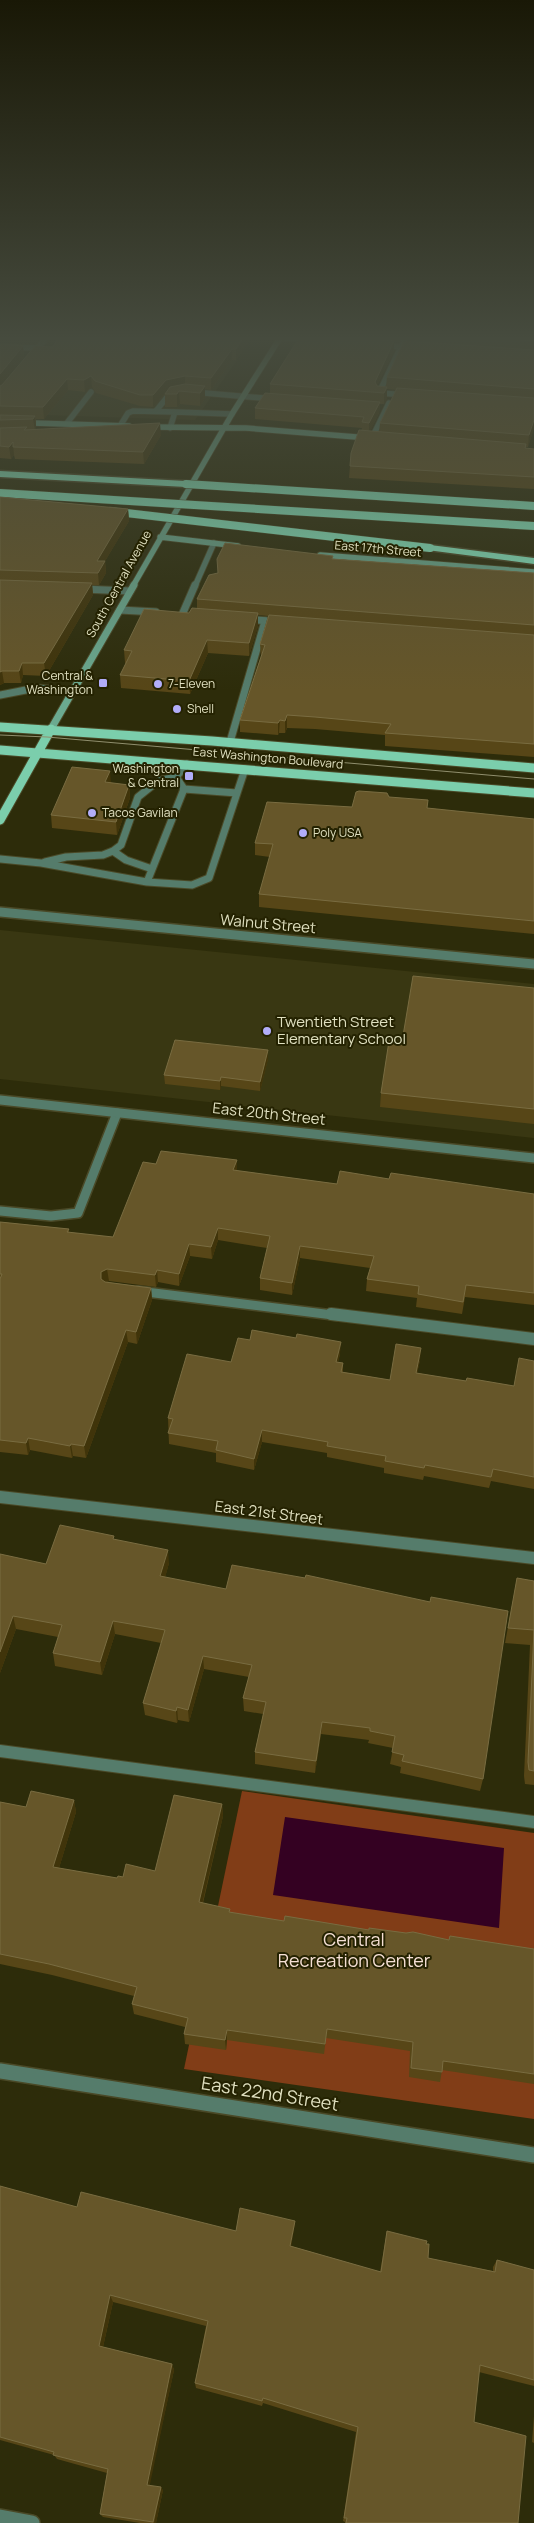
<svg xmlns="http://www.w3.org/2000/svg" width="534" height="2523" viewBox="0 0 534 2523" font-family="Manrope,sans-serif">
<style>
.built{fill:#393712}
.green{fill:#813d17}
.water{fill:#340122}
.lines{fill:none;stroke-linecap:round;stroke-linejoin:round}
.service-far4-casing{stroke:#4a4927;stroke-width:7}
.service-far3-casing{stroke:#4a4927;stroke-width:9}
.service-far2-casing{stroke:#4a4927;stroke-width:12}
.service-far1-casing{stroke:#4a4927;stroke-width:14}
.service-casing{stroke:#4a4927;stroke-width:18}
.minor-far4-casing{stroke:#4a4927;stroke-width:7}
.minor-far3-casing{stroke:#4a4927;stroke-width:9}
.minor-far2-casing{stroke:#4a4927;stroke-width:12}
.minor-far1-casing{stroke:#4a4927;stroke-width:14}
.minor-casing{stroke:#4a4927;stroke-width:18}
.tertiary-casing{stroke:#4a4927;stroke-width:7}
.secondary-far1-casing{stroke:#4a4927;stroke-width:7}
.secondary-casing{stroke:#4a4927;stroke-width:9}
.primary-casing{stroke:#4a4927;stroke-width:11}
.motorway-casing{stroke:#4a4927;stroke-width:3}
.service-far4{stroke:#557c6b;stroke-width:5.5}
.service-far3{stroke:#557c6b;stroke-width:7}
.service-far2{stroke:#557c6b;stroke-width:9}
.service-far1{stroke:#557c6b;stroke-width:12}
.service{stroke:#557c6b;stroke-width:15}
.minor-far4{stroke:#557c6b;stroke-width:5.5}
.minor-far3{stroke:#557c6b;stroke-width:7}
.minor-far2{stroke:#557c6b;stroke-width:9}
.minor-far1{stroke:#557c6b;stroke-width:12}
.minor{stroke:#557c6b;stroke-width:15}
.tertiary{stroke:#557c6b;stroke-width:5.5}
.secondary-far1{stroke:#6baa90;stroke-width:5.5}
.secondary{stroke:#6baa90;stroke-width:7}
.primary{stroke:#7bceac;stroke-width:9}
.motorway{fill:#89eec6;fill-rule:evenodd}
.tram{stroke:#908f6e;stroke-width:1}
.motorway-bridge-casing{stroke:#4a4927;stroke-width:9;stroke-linecap:butt}
.motorway-bridge{stroke:#89eec6;stroke-width:8}
.wall{fill:#574617;fill-rule:evenodd}
.shaded-wall{fill:#40340a}
.building{fill:#665629;stroke:#796c41}
.poi-dot{fill:#b2adf9;stroke:#242201;stroke-width:2}
.labels{text-anchor:middle;stroke-width:4;stroke-linejoin:round;paint-order:stroke}
.far-street-label{font-size:12px;fill:#e0e0c0;stroke:#242201}
.far-poi-label{font-size:12px;fill:#e0e0c0;stroke:#242201;text-anchor:start}
.street-label{font-size:15px;fill:#e0e0c0;stroke:#242201}
.poi-label{font-size:15px;fill:#e0e0c0;stroke:#242201;text-anchor:start}
.near-park-label{font-size:18px;fill:#f5dfd4;stroke:#242201}
.near-street-label{font-size:18px;fill:#e0e0c0;stroke:#242201}
</style>
<rect width="100%" height="100%" fill="#2d2c0a"/>
<path class="built" d="M142,357l95,3 -42,60 -151,-5 -12,-38z
M0,930l534,54v154l-534,-59z"/>
<path class="green" d="M242,1791l292,42v286l-350,-50z"/>
<path class="water" d="M285,1817l219,31 -5,80 -226,-33z"/>
<g class="lines">
<defs>
<path id="service-far4" d="M0,347l38,1
M193,392l81,7
M394,394l-15,-1 26,-55
M156,411l12,-15 6,-2
M175,412l57,2
M67,423l24,-31
M120,426l8,-13 5,-2 42,1 -5,16
M372,438l17,-35
M195,586l19,-43"/>
<path id="service-far3" d="M182,615l13,-30
M0,695l36,-7 37,3
M230,742l35,-121
M184,789l53,4
M113,851l13,9 26,9
M0,859l41,4 106,19 45,3 17,-7 36,-109
M45,862l21,-5 37,-2 10,-4 8,-6 17,-48 20,-16 18,-4
M147,882l37,-93 -8,-12 11,-13"/>
<path id="service-far2" d="M0,1211l51,5 27,-3 39,-100
M138,1291l203,25"/>
<path id="service-far1" d="M331,1314l203,25
M0,1751l534,71"/>
<path id="service" d="M0,2517l32,6"/>
<path id="minor-far4" d="M31,357l15,-19"/>
<path id="minor-far3" d="M81,589l49,2
M120,610l36,2
M245,619l36,3"/>
<path id="minor-far2" d="M0,912l534,52
M0,1100l534,58"/>
<path id="minor-far1" d="M0,1497l534,61"/>
<path id="minor" d="M0,2071l534,84"/>
<path id="tertiary" d="M285,338l26,2
M380,345l33,3"/>
<path id="secondary-far1" d="M0,422l129,4
M149,427l97,1 123,10
M160,537l78,9
M320,555l214,17
M133,586l99,-172 48,-76"/>
<path id="secondary" d="M51,729l83,-144"/>
<path id="primary" d="M0,727l212,14 322,27
M0,750l534,43
M0,820l51,-91"/>
<path id="motorway" d="M0,471l186,10 4,3 -4,3 -186,-10z
M430,545l104,13v6l-107,-14 -2,-2z"/>
</defs>
<use href="#service-far4" class="service-far4-casing"/>
<use href="#service-far3" class="service-far3-casing"/>
<use href="#service-far2" class="service-far2-casing"/>
<use href="#service-far1" class="service-far1-casing"/>
<use href="#service" class="service-casing"/>
<use href="#minor-far4" class="minor-far4-casing"/>
<use href="#minor-far3" class="minor-far3-casing"/>
<use href="#minor-far2" class="minor-far2-casing"/>
<use href="#minor-far1" class="minor-far1-casing"/>
<use href="#minor" class="minor-casing"/>
<use href="#tertiary" class="tertiary-casing"/>
<use href="#secondary-far1" class="secondary-far1-casing"/>
<use href="#secondary" class="secondary-casing"/>
<use href="#primary" class="primary-casing"/>
<use href="#motorway" class="motorway-casing"/>
<use href="#service-far4" class="service-far4"/>
<use href="#service-far3" class="service-far3"/>
<use href="#service-far2" class="service-far2"/>
<use href="#service-far1" class="service-far1"/>
<use href="#service" class="service"/>
<use href="#minor-far4" class="minor-far4"/>
<use href="#minor-far3" class="minor-far3"/>
<use href="#minor-far2" class="minor-far2"/>
<use href="#minor-far1" class="minor-far1"/>
<use href="#minor" class="minor"/>
<use href="#tertiary" class="tertiary"/>
<use href="#secondary-far1" class="secondary-far1"/>
<use href="#secondary" class="secondary"/>
<use href="#primary" class="primary"/>
<use href="#motorway" class="motorway"/>
<path class="tram" d="M0,735l47,2 487,42"/>
<defs>
<path id="motorway-bridge" d="M186,484l348,22
M0,493l534,33
M109,511l321,37"/>
</defs>
<use href="#motorway-bridge" class="motorway-bridge-casing"/>
<use href="#motorway-bridge" class="motorway-bridge"/>
</g>
<path class="wall" d="M58,338h193l-15,22h-4l-21,30 -6,-1v9l-5,8 -20,-2 -3,3h-12v-13l-12,13 -13,-1 -44,-13 -4,-6 -7,5 -17,-2 -24,29h-8v9l-1,1 126,6 -17,29 -129,-5 -1,-4 -3,4 -11,-1v-114l23,2 1,11 -24,29 53,-39z
M299,338h102l-3,4h-4v9l-17,35 9,1 1,-10 21,-36v-3h126v90l-6,19h-2v1l8,1v40l-185,-11 1,-12 12,-38 -107,-9v-11l15,-15v-9zM387,389l9,1 -16,33 -1,9 -9,-1 9,-18 1,-9h4l3,-6z
M0,497l128,12 1,12 -24,40 1,12 -7,12h-7l1,10 -47,81 -23,-1 -2,8h-17l-4,2z
M333,559l201,14v184l-149,-11v-11l-70,-6 -28,-1 -2,5h-6l-1,2 -38,-3v-12l21,-64 -1,-12 8,-28 -10,-1v11l-9,30 -41,-3 -18,41 -69,-6 -1,-13 6,-12h-1l-1,-13 73,-41v-10z
M111,783l18,2 1,13 -13,37 -65,-7 -1,-13z
M389,797l38,11 107,11v115l-275,-27v-13l11,-37 -15,-2v-12l97,-36z
M534,988v136l-154,-17 1,-14 21,-51z
M268,1059l-8,32 -39,-5 -1,4 -55,-6 -1,-9z
M156,1164l81,7 100,13 52,-5 145,15v111l-69,-8 -3,17 -46,-7 1,-9 -51,-7 1,-12 3,-11 -70,-10 -8,37 -32,-5v-12l7,-30 -49,-8 -6,19 -22,-3 -11,30 -21,-4 -2,5 -47,-6 -2,1 44,6 1,12 -15,44 -9,-2 -42,116 -13,-2 -1,2 -42,-8 -2,5 -28,-3v-230l69,7v4l44,4z
M250,1340l90,14 -2,8 5,1v9l47,8 30,-20 -3,13 49,8 48,5 20,-25v128l-43,-8 -2,7 -65,-12 -1,4 -39,-7v-5l-57,-11v-4l-65,-11 -8,28 -38,-8v-9l-47,-9 -1,-26 63,-56z
M115,1540l54,23 -4,14 318,202 -3,12 -80,-18 1,-6 -11,-3 3,-16 -25,-5 1,-3 -48,-6 -6,39 -60,-9v-12l8,-38 -19,-3 -1,-13 6,-21 -45,-8 -15,53 -11,-2 -1,3 -32,-8 -2,-12 18,-60 -46,-9 -13,41 -47,-9 -2,-13 5,-16 -42,-8 -16,44v-119l46,10z
M517,1578l17,3v213v-9l-9,-1 -1,-8 6,-131 -25,-2z
M74,1800l2,12 -17,56 58,10 38,-7 67,-67 1,12 -20,87 27,6v4l54,8 250,28v135l-92,-14 -2,12 -31,-5 1,-26 -84,-13 -2,16 -97,-14 -1,10 -41,-6 -1,-10 1,-7 -51,-13 -2,-10 2,-8 -82,-21 -52,-11v-162l26,5z
M0,2186l77,21 159,24 59,-10 -1,8 -3,17 89,26 7,-41 39,13 2,14 65,13v-4l4,-7 37,10v116l-55,-14 -5,50 44,101h-173v-1l-2,-1 13,-89 -93,-29 -1,3 -66,-18 -1,-5 11,-57 -93,-24 -10,45 69,17 2,6 -25,115 14,5 -7,33h-16l-37,-6 -3,-3 7,-41 -50,-14 -3,-4 -54,-15z
M534,2416v27l-2,-1z"/>
<path class="shaded-wall" d="M243,338h8l-15,22v-11z
M394,341v10l-20,42 1,-11z
M23,346l1,11 -24,30v-13z
M232,349v11l-21,30v-12z
M91,376l1,11 -7,5 -1,-12z
M185,376v11l-18,4 -14,16v-12l13,-15z
M67,379l1,11 -24,29 -1,-12z
M205,386v12l-5,8v-13z
M387,387v11l-3,6v-11z
M179,391l1,13 -3,3v-13z
M380,402l-1,11 -10,21v-11z
M35,416l1,12 -1,2 -2,-11z
M534,420v8l-6,19 1,-12z
M160,423l1,12 -17,29 -1,-12z
M13,442l1,13 -3,4 -2,-12z
M128,509l1,12 -31,52 -1,-12z
M105,561l1,12 -7,12 -1,-12z
M92,583l1,12 -47,81 -2,-13z
M258,613v13l-9,30v-13z
M207,640l1,13 -18,41 -1,-13z
M22,663l1,12 -2,8 -2,-12z
M2,671l2,12 -4,2v-13z
M287,715v13l-2,5v-12z
M280,720l-1,13 -1,2v-12z
M110,771l1,12 -6,-1z
M129,785l1,13 -13,37 -1,-13z
M268,1050v9l-8,32v-9z
M221,1077v9l-1,4v-9z
M237,1160v13l-4,-3z
M218,1228v12l-6,19 -1,-12z
M189,1244l1,12 -11,30v-12z
M300,1246v12l-8,37v-12z
M107,1269l2,12 -6,3 -2,-5v-7z
M157,1270l1,12 -2,5 -1,-12z
M151,1288l1,12 -15,44 -1,-12z
M126,1330l2,12 -42,116 -2,-12z
M341,1342l-1,12 -5,20 1,-12z
M421,1348l-1,12 -5,25 1,-12z
M262,1430v12l-8,28v-11z
M28,1438l2,12 -2,5 -2,-12z
M71,1444l2,12 -1,2 -2,-12z
M168,1550l1,13 -7,26 -2,-13z
M13,1616l3,13 -16,44v-21z
M113,1621l2,13 -13,41 -2,-13z
M203,1656l1,13 -15,53 -1,-12z
M177,1707l1,13 -1,3 -1,-12z
M322,1722l-1,12 -6,39 1,-12z
M74,1800l2,12 -20,66 -3,-11z
M222,1804l1,12 -23,97 -1,-11z
M227,2030v10l-1,10 -1,-10z
M295,2221l-1,8 -4,24v-7z
M110,2295l3,7 -11,49 -3,-5z
M172,2364l2,6 -25,119 -2,-4z
M161,2487l2,3 -7,33h-2z"/>
<path class="building" d="M58,338h185l-7,11h-4l-21,29 -26,-2 -19,4 -13,15h-13l-45,-14 -4,-5 -7,4 -17,-1 -24,28 -43,-1v-20l2,-1 33,-39 18,1z
M299,338h62l33,3 -19,41 2,4 10,1 -3,6 -114,-9z
M493,338h41v3z
M404,341l130,9v39l-147,-12z
M0,344l23,2 -23,28z
M185,384l20,2 -5,7 -21,-2 -2,3h-12l5,-7z
M397,388l137,10v22l-5,15 -149,-12z
M265,393l115,9 -11,21 -7,-1 2,-5 -109,-9z
M0,415l35,1 -2,3 -33,1z
M160,423l-17,29 -130,-5v-5l-4,5 -9,-1v-18l27,-1 -3,3z
M359,430l167,14 -1,4 9,1v28l-184,-11 1,-13z
M0,497l128,12 -31,52h8l-7,12 -98,-3z
M225,543l108,13 -1,3 202,14v52l-337,-26 12,-24 9,-2 -1,-14z
M0,580l92,3 -48,80h-22l-3,8h-17l-2,1z
M192,608l66,5 -9,30 -42,-3 -18,41 -69,-6 12,-24 -8,-1 20,-41 45,4z
M269,615l265,20v109l-149,-11 6,-9 -76,-7 -28,-2 -2,6 -5,-1 -2,3 -38,-3 25,-75 -5,-1z
M72,767l38,4 -5,11 24,3 -13,37 -65,-7z
M359,791l28,2 2,4 39,3 -1,8 107,11v102l-275,-27 14,-50 -18,-1 12,-41 85,5 4,-15z
M413,976l121,12v121l-153,-16 8,-52 13,1z
M175,1040l93,10 -8,32 -39,-5 -1,4 -56,-6z
M161,1151l76,9 -4,10 104,14 3,-13 49,8 2,-6 143,21v99l-68,-8 -3,17 -45,-8 1,-8 -52,-7 7,-23 -74,-10 -8,37 -32,-5 10,-42 -52,-8 -7,19 -22,-3 -10,30 -22,-4 -2,5 -48,-6 -6,3v7l4,3 46,6 -15,44 -10,-2 -42,116 -13,-2 -1,2 -42,-8 -2,5 -26,-3v-161l2,-5h-2v-52l69,7 -2,3 46,5 30,-75 13,2z
M252,1330l44,8 1,-4 44,8 -5,20 7,1 -2,9 49,8 6,-36 25,4 -5,25 50,8 1,-3 47,8 5,-28 15,3v116l-41,-8 -2,8 -66,-12 -1,3 -39,-7 1,-5 -59,-10 1,-4 -66,-12 -8,29 -38,-9 2,-9 -50,-8 5,-14 -5,-1 19,-64 44,8 7,-24 12,2z
M60,1525l54,11 -1,3 55,11 -8,26 66,13 6,-24 73,13 1,-3 124,27 1,-5 77,14 -25,168 -81,-18 2,-6 -12,-3 3,-16 -25,-5v-3l-48,-6 -6,39 -61,-9 11,-50 -23,-4 9,-33 -49,-9 -15,54 -11,-3 -1,4 -33,-8 22,-73 -52,-9 -13,41 -47,-9 9,-28 -49,-9 -13,36v-98l46,10z
M517,1578l17,3v190l-5,-1 -1,-8 6,-132 -26,-2z
M31,1791l43,9 -21,67 64,11 1,-2 5,1 3,-13 29,7 19,-76 48,9 -23,98 31,7 -1,3 55,9 1,-5 84,14v-2l37,5 7,-1 36,8 1,-4 84,13v125l-91,-13 -1,11 -31,-4 2,-26 -86,-13 -2,15 -98,-14 -2,10 -41,-6 4,-16 -56,-14 5,-17 -88,-23 -49,-10v-152l26,5z
M0,2186l77,21 4,-15 155,39 4,-23 55,13 -5,25 91,26 6,-41 40,10 -1,3h3l-1,14 67,14 2,-12 37,10v110l-54,-15 -6,57 52,14 -8,87h-172l1,-5h-3l14,-91 -95,-29 -1,3 -67,-18 13,-62 -98,-26 -11,51 73,18 -25,121 14,2 -8,35 -53,-8 8,-45 -55,-14 1,-3 -54,-15z"/>
<linearGradient id="sky" x2="0" y2="1"><stop stop-color="#191806"/><stop offset="0.49" stop-color="#464b3e"/><stop offset="1" stop-color="#464b3e" stop-opacity="0"/></linearGradient>
<rect width="534" height="691" fill="url(#sky)"/>
<g class="poi-dot">
<rect x="98" y="678" width="10" height="10" rx="2.5"/>
<circle cx="158" cy="684" r="5"/>
<circle cx="177" cy="709" r="5"/>
<rect x="184" y="771" width="10" height="10" rx="2.5"/>
<circle cx="92" cy="813" r="5"/>
<circle cx="303" cy="833" r="5"/>
<circle cx="267" cy="1031" r="5"/>
</g>
<g class="labels">
<g class="far-street-label">
<text transform="translate(378 549) rotate(5)" y="4">East 17th Street</text>
<text transform="translate(119 584) rotate(-61)" y="4">South Central Avenue</text>
<text transform="translate(268 758) rotate(5)" y="4">East Washington Boulevard</text>
</g>
<g class="far-poi-label">
<text x="93" y="680" text-anchor="end">Central &amp;<tspan x="93" dy="14">Washington</tspan></text>
<text x="168" y="688">7-Eleven</text>
<text x="187" y="713">Shell</text>
<text x="179" y="773" text-anchor="end">Washington<tspan x="179" dy="14">&amp; Central</tspan></text>
<text x="102" y="817">Tacos Gavilan</text>
<text x="313" y="837">Poly USA</text>
</g>
<g class="street-label">
<text transform="translate(268 924) rotate(5)" y="5">Walnut Street</text>
<text transform="translate(269 1114) rotate(6)" y="5">East 20th Street</text>
<text transform="translate(269 1513) rotate(7)" y="5">East 21st Street</text>
</g>
<g class="poi-label">
<text x="277" y="1027">Twentieth Street<tspan x="277" dy="17">Elementary School</tspan></text>
</g>
<g class="near-park-label">
<text x="354" y="1946">Central<tspan x="354" dy="21">Recreation Center</tspan></text>
</g>
<g class="near-street-label">
<text transform="translate(270 2094) rotate(9)" y="6">East 22nd Street</text>
</g>
</g>
</svg>
